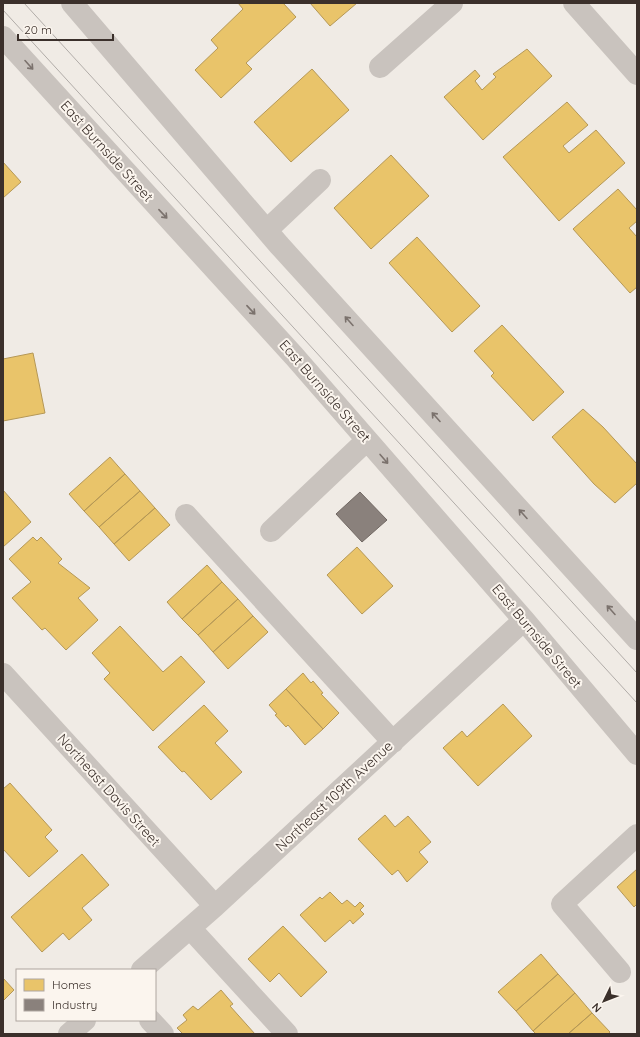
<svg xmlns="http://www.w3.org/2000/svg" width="640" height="1037" viewBox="0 0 640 1037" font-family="Quicksand,sans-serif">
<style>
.homes{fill:#e9c46a;stroke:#b59857}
.industry{fill:#8a817c;stroke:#726964}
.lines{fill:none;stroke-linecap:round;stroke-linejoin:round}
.minor{stroke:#c9c3be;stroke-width:22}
.tram{stroke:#b1aca8;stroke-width:1}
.oneway{stroke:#7b726d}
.labels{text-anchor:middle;stroke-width:4;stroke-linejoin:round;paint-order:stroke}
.street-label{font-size:14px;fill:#3b302b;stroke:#fbf5ee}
</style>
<rect width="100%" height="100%" fill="#f0ebe5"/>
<path class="homes" d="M238,3h45l13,14 -50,46 6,6 -31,29 -26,-28 23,-22 -7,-8 32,-31z
M310,3h47l-27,23z
M527,49l25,27 -69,64 -39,-43 31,-27 5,6 -5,5 7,9 14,-13 -3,-3z
M312,69l37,41 -58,52 -37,-40z
M567,102l21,23 -25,21 6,7 27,-23 29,33 -66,58 -56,-64z
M391,155l38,41 -58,53 -37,-41z
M3,162l18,20 -18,16z
M618,189l19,21v11l-8,7 8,9v50l-7,6 -57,-64z
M417,237l63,69 -28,26 -63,-69z
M502,325l62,67 -31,29 -42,-45 3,-3 -20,-22z
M33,353l12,60 -42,8v-62z
M583,409l20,18 34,37v19l-22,20 -21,-19 -42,-47z
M110,457l15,17 -41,37 -15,-17z
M125,474l15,17 -41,36 -15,-16z
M3,490l28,32 -28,25z
M140,491l15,17 -41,36 -15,-17z
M155,508l15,17 -41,36 -15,-17z
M33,537l4,4 4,-4 21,22 -4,4 32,25 -12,10 20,22 -32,30 -21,-22 -3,2 -30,-32 19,-16 -22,-23z
M357,547l36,39 -31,28 -35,-39z
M207,565l15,17 -40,37 -15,-17z
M222,582l16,17 -40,36 -16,-16z
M238,599l15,17 -40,36 -15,-17z
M253,616l15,16 -40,37 -15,-17z
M120,626l43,46 18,-16 24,26 -52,49 -49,-52 6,-6 -18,-20z
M303,673l8,10 2,-2 10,12 -2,1 18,19 -16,16 -37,-40z
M286,689l37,40 -18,16 -17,-20 -2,2 -11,-12 2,-1 -8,-9z
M503,704l29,32 -54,50 -35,-38 19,-17 5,6z
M204,705l24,26 -13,12 27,29 -31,28 -27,-29 -2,1 -24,-25z
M10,783l42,47 -7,7 13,14 -29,26 -26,-28v-60z
M385,815l10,12 13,-11 23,26 -12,10 9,10 -21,20 -9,-12 -6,5 -34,-36z
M82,854l27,31 -27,23 10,12 -23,20 -6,-7 -21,19 -31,-35z
M637,869v35l-3,3 -17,-20z
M330,892l12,12 5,-4 8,7 5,-5 4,4 -4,4 4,4 -11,10 -3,-4 -25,22 -25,-27 20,-18 2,2z
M283,926l44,46 -26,25 -22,-24 -9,9 -22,-23z
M541,954l17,20 -42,37 -18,-19z
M558,974l17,19 -42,38 -17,-20z
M3,978l11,12 -11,11z
M221,990l12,14 -3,2 25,28h-72l-6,-6 10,-8 -4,-5 10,-9 5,4z
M575,993l17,20 -24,21h-32l-3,-3z
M592,1013l18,19 -2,2h-40z"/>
<path class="industry" d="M360,492l27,28 -25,22 -26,-28z"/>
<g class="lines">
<path class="minor" d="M72,3l207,242 358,394
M574,3l63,71
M3,37l291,319 230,264 113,134
M380,67l72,-64
M267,230l53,-50
M186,515l207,227
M271,531l96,-91
M3,674l212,232
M190,928l97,106
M142,970l73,-64 309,-286
M620,972l-58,-68 75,-69
M150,1020l13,14
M69,1034l16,-14"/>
<path class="tram" d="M24,3l613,670
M3,10l634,693"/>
</g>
<defs><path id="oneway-shaft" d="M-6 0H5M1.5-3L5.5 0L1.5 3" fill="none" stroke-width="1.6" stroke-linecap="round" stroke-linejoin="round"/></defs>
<g class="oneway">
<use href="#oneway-shaft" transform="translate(29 65) rotate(48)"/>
<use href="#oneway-shaft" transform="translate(163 214) rotate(47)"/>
<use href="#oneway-shaft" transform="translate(251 310) rotate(47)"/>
<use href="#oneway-shaft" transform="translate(349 321) rotate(-132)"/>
<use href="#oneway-shaft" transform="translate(436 417) rotate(-132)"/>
<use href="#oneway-shaft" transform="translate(384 459) rotate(49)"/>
<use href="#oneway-shaft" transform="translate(523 514) rotate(-132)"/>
<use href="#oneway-shaft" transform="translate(611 610) rotate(-132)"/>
</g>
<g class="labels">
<g class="street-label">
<text transform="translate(107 151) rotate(48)" y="5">East Burnside Street</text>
<text transform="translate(325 391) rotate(49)" y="5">East Burnside Street</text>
<text transform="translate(537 636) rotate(50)" y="5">East Burnside Street</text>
<text transform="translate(109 790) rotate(48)" y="5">Northeast Davis Street</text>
<text transform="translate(334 796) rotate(-43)" y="5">Northeast 109th Avenue</text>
</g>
</g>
<rect width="640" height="1037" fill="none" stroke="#3b302b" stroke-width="8"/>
<rect x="16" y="969" width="140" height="52" fill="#fbf5ee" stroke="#aea6a0"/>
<rect x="24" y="979" width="20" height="12" fill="#e9c46a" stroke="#aea6a0"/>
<text x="52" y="989" font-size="12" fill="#3b302b">Homes</text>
<rect x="24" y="999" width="20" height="12" fill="#8a817c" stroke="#aea6a0"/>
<text x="52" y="1009" font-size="12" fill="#3b302b">Industry</text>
<g transform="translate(604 1001) rotate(227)" stroke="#fbf5ee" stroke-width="3" paint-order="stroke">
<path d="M0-3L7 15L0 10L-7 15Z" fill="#3b302b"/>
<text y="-6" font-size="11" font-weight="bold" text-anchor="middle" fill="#3b302b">N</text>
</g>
<path d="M18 34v6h95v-6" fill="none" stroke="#3b302b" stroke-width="2"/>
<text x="24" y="34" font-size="12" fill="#3b302b" stroke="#fbf5ee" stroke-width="3" paint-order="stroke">20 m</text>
</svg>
